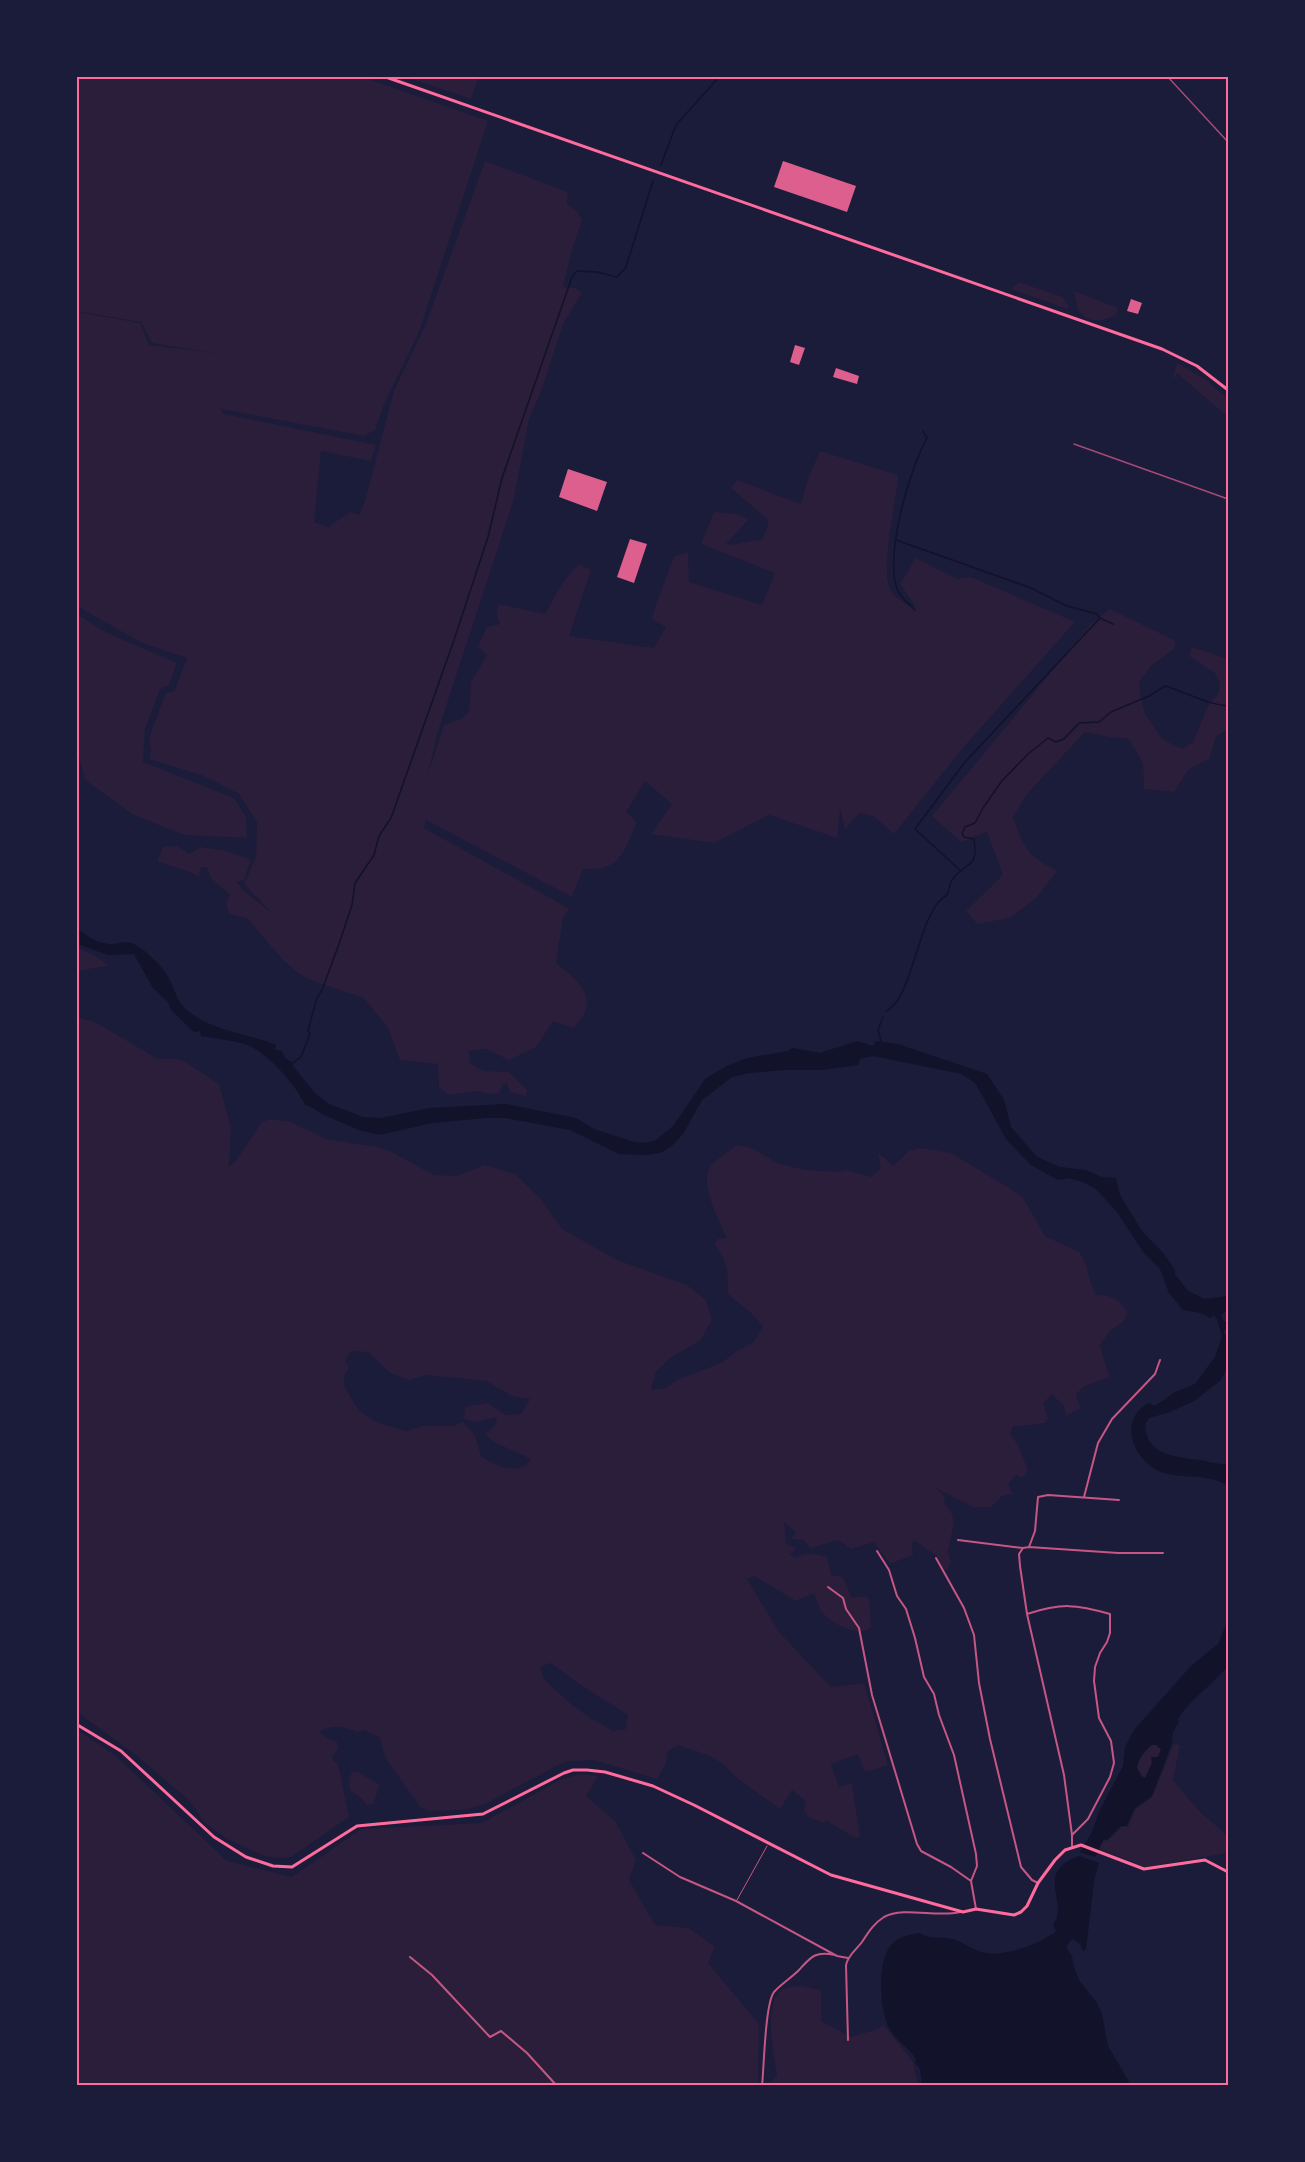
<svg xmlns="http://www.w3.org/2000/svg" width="1305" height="2162" viewBox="0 0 1305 2162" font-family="'Work Sans',sans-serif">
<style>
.green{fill:#2a1e3b;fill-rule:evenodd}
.water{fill:#12122b;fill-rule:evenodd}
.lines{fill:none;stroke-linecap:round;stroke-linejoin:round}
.stream{stroke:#12122b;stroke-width:1.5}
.building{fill:#dd5f8e}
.service{stroke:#c65784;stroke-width:1}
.minor{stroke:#c65784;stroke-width:2}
.primary{stroke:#ff6b9d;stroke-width:3}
.rail{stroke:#a44b75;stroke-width:1.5}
.neatline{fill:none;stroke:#ff6b9d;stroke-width:2}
</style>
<rect width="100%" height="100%" fill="#1b1b3a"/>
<path class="green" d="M77,76l285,1 126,44 -69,211 -34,70 -10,28 -11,6 -143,-27 3,5 152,31 -5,16 -50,-10 -7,71 14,5 22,-15 9,3 6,-14 29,-110 32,-67 59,-163 83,31 -1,12 10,7 5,9 -11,33 -8,34 13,1 6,5 -19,31 -21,65 -13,30 -15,80 -76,232 -10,43 16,-49 17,-6 8,-7 2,-30 16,-27 -9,-9 9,-19 13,-3 -3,-9 1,-11 47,10c10,-18 19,-36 34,-50l12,6 -22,66 85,12 12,-21 -14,-8 3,-12 19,-50 14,-5 1,30 73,23 13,-32 -74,-29 13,-32 24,2 10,6 -22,24c12,2 24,-5 36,-4l6,-15v-5l-37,-32 6,-8 64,24 7,-25 12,-28 78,24c-1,26 -19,96 -7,116 4,6 13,11 18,16h7l-16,-23 16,-26 41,21 14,-2 104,45 -113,127 -68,85 -21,-18 -14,-3 -14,16 -5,-20 -3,29 -68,-23 -55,28 -63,-9 21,-30 -27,-23 -19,31 11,10c-14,31 -16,49 -54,47l-11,28 -146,-77 -2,8 146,81 -7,8 -7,46c14,12 38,27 29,49 -2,5 -7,11 -11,16l-21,-7 -17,26 -27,13 -23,-11 -17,2 1,12 13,8 26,1 18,18 -1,6 -16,-4 -3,-9 -4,1 -4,9 -9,1 -14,-3 -28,4 -9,-8 -1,-23 -38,-4 -12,-32 -24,-30 -51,-17 -15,-8 -15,-13 -36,-42 -18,-4 -3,-11 4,-8 -19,-17 -4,-11h-6l-2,10c-13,-8 -27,-10 -42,-16l6,-14 14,-1 12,8 12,-7 26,4 24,9 -7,20 -7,2 6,8 31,25 -30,-31 12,-27 1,-35 -18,-28 -35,-18 -55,-17 2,-7 -2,-14 17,-45 8,-1 13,-34 -45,-15 -65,-37v-294l63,11 9,22 64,8 -61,-10 -11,-21 -64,-11z
M406,77h73l-8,22z
M1019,282l44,15 6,10 -2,2 -56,-20z
M1074,291l44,17 -2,7c-10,5 -29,10 -37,-4 -3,-6 -3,-14 -5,-20z
M1177,363l28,16 23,20v18l-51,-44 -2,5 -2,-1z
M1110,609l64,31 2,5 -2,4 -22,16 -13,17 1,11 5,21 17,25 20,10 11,-7 16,-38 10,-11 1,-9 -5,-11 -26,-17 3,-9 36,12v69l-12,9 -7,22 -20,10 -15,23 -30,-3 -1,-26 -14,-24 -20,-2 -24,-5 -58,62 -14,23c11,32 14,38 44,54l-20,26 -27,21 -33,6 -11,-13 37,-36 -16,-43 -26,10 -29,-26 159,-192z
M77,614l28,18 72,31 -8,22 -9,4 -15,40 -2,33 91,36 12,19 1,21 -63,-3 -50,-20 -49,-35 -8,-31z
M76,946c11,8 24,9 31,20l-30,5z
M76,1017l19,5 63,37h18l8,2 35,23 12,43 -2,39 6,-4 27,-40 8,-3 21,3 35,17 51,8 13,4 44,24 22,1 29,-11 30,9 26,25 21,30 55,31 70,25 19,15 6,20 -12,21 -29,16 -15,15 -5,18 15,-2 11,-8 44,-17 16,-12 16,-8 10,-15c-7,-14 -23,-23 -35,-34 0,-21 0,-32 -13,-49l2,-6 10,-1c-8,-16 -29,-57 -16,-72 6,-8 18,-14 26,-21l15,3 27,16 27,6 31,2 10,-2 24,7 10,-9 -3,-14 6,3 9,9 16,-15 11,-3 31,5 71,43 23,40 34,16 6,10 6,21 5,12c16,0 24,4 32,18l-5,9 -13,9 -10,14c4,11 4,20 10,31 -12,8 -28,6 -34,20l5,12 -15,8 -2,-10 -12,-12 -9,9 5,15 -3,5c-11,1 -20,4 -32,3l-3,8 8,11 10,25 -6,8 -6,-3 -8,9 5,10 -11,2 -11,11h-18l-37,-19 8,8 1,8 7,10 2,9 -6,28 3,12 -4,7 -4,-2 -6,-12c-9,-4 -14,-11 -23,-15l-2,2 1,12 -23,9 -16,-22 -22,7 -14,-9 -27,8 -8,-8 -12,-1 5,-7 -12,-10 2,21 10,5 -6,7 7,3c8,-7 21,-3 30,-1l4,18 12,2 9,21 14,-2 3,4 2,27c-12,12 -41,-4 -50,-16 -3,-6 -5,-12 -7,-18l-18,8 -42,-25 -7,3 32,53 52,55 33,-4 24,82 -23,7 -7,-18 -27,10 8,23 13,-4 8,54h-6l-27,-16 -3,2 -16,-6 -4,-6 2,-10 -14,-11 -12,19 -43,-31 -14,-14 -15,-9 -30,-10 -11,7 -1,11 -9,16 -63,-19 -30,2 -79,42 -21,6 -36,1 -8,-4 -31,-44 -6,-12 -3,-13 -16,-8 -7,2c-13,-6 -26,-7 -38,0l10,7 8,3 1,7 -6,8 2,4 4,2 11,54 -58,40 -12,1 -15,-2 -37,-17 -22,-16 -14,-21 -55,-47 -59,-43zM351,1351l17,1 21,20 20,8 17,-5 60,6 26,15 18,3 -9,15 -15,1 -19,-12 -22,4 -1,12 11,3 22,-5 -2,9 -10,8c12,14 32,15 46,26 -14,16 -34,7 -50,-4l-6,-21 -12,-13 -11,4h-29l-17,5 -28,-8 -19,-12 -15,-26v-9l5,-8 -4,-8zM551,1663l28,21 49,31 -2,14 -13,2 -23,-13 -19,-14 -27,-25 -4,-12z
M76,1729l40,27 111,105 65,16 69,-48 121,-6 78,-43 20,-6 18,2 -12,20 29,25 21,39 -7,20 26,45 34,3 26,19 -7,16 51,61 -1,61h-681z
M1174,1744l6,1 -7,35 27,32 28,24v17l-83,14 -47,-19 6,-8 3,1 15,-14h6l7,-17 17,-13z
M1152,1745h4l5,4v5l-9,9 -7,16 -8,-11c2,-10 6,-16 15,-23z
M352,1772h6l22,13 -7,19 -7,1 -3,-5 -13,-10 -1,-11z
M800,1986l21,4v31l30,16 27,-8 5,-4 4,4 26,33 5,23 -152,1 11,-10c-3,-20 -16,-79 9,-88 4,-2 10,-1 14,-2z"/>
<path class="water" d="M76,927c10,9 19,15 32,17 14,1 17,-6 31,3 10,7 23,19 29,30 6,9 7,20 15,29 23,25 62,26 93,39l-1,5 7,1 2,6 9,6v3l22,27 14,11 34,13 17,1 50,-10 76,-4 70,14 18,11 40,13 11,1 10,-2 18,-15 33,-48 21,-12 20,-8 41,-7 5,-3 27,5 37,-12 16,5 3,-5 22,3 89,30 17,26 7,27 26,30 23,10 26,3 16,7 14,1 4,17 22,36 22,23 11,16v4l12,16 17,9 24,-3v13l-7,6 3,6h4v4l-4,6v3l4,-1v32l-7,15 -27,21 -24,11 -21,6 -4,7c1,31 32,32 55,35 9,2 19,4 28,5v21c-21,-14 -45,-6 -67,-14 -28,-11 -44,-53 -12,-69l6,3 20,-14 20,-8 20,-27 7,-21 -5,-17 -3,-4 -4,3 -9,-5 -18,-3 -14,-17 -9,-24 -16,-16 -27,-41 -21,-23 -13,-7 -15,-4 -10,2 -27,-15 -25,-26 -30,-55 -14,-10 -89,-18 -13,3 -2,6 -36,5h-38l-35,3 -17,4 -30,23 -19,34 -11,12 -12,7 -13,2 -28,-1 -49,-24 -64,-12h-21l-52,5 -54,12 -20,-5 -35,-15 -15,-9 -4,-1c-8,-19 -38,-53 -58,-60 -14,-5 -31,-6 -46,-9l-1,-5 -6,1 -23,-22 -3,-8 -15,-14 -19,-34 -26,1 -28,-10 -3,-3z
M1228,1620v46c-16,19 -35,31 -50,52l1,4 -6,10 -1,11 -20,53 -18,13 -7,17h-6l-14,14 -3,-1 -9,18 -15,-5 11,-18 9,-24 23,-44 2,-19 9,-17 57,-64 27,-22zM1152,1745h4l5,4 -3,8h-7l1,6 -7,15 -4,-2 -4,-8c2,-10 6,-16 15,-23z
M1079,1856l20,7 -5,18 -8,68 -3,2 -3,-7 -8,-5 -6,8 6,9 1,8 6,16 18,23 5,11 6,32 23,39h-209l-2,-16 -5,-6 1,-4c-7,-11 -21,-19 -27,-31 -10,-19 -13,-71 5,-86 7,-6 18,-8 26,-9 10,7 20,3 32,6 12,3 22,12 34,14 18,4 57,-10 70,-22l-3,-6c17,-22 -20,-53 26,-69z"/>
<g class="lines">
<path class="stream" d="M661,165l15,-40 44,-49
M896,540l135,48 36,18 30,8 2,3
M915,610c-6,-6 -15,-13 -18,-21 -12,-35 12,-119 30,-151l-4,-7
M961,871l-46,-42 50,-67 135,-144 13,6
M887,1011c28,-17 31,-101 60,-116 2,-5 3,-11 5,-15 13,-19 27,-10 22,-41l-10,-2 -2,-4 3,-6 10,-4 8,-15 18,-26 27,-28 20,-16 8,4 8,-3 15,-16 20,-1 12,-10 38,-16 16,-10c21,6 40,18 63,20
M881,1041l-3,-11 5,-13
M293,1063l8,-6 9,-23 -2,-4 9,-32 5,-8 17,-46 13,-39 3,-22 19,-28 5,-19 12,-18 63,-178 34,-103 14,-59 70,-201 5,-6 20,1 20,5 9,-10 27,-86"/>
</g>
<path class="building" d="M783,161l73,25 -9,26 -73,-25z
M1131,299l11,4 -4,11 -11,-3z
M795,345l10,3 -6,17 -9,-3z
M836,368l23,8 -2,8 -24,-7z
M568,469l39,13 -10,29 -38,-14z
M630,539l17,5 -13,39 -17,-6z"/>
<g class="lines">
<path class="service" d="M737,1900l30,-54"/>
<path class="minor" d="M1084,1497l14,-54 14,-24 43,-45 5,-14
M958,1540l65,8 6,-1 89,6h45
M1029,1547l6,-16 3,-34 10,-2 71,5
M1023,1548l-4,6 1,12 7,48 37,161 8,60
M877,1551l12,19 8,26 9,13 9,29 9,39 10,17 5,21 15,40 22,99 1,12 -6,15 5,28
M936,1558l28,50 10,27 5,48 11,56 31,128 11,13 6,3
M828,1587l15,11 3,11 13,19 13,67 45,149 4,7 30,16 20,14
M1027,1614c34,-11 49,-10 83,0v19l-3,9 -7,11 -5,14 -1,14 5,37 12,23 3,22 -4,14 -22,42 -16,16v11
M643,1853l37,24 56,24 101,55 11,2
M410,1957l22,18 58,62 11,-6 26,22 30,33
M848,2040l-2,-75c2,-10 10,-15 16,-23 6,-9 12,-19 22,-25 20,-11 53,1 76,-5
M762,2086c2,-18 3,-82 12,-94 7,-8 17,-14 25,-22 12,-13 15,-19 36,-15"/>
<path class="primary" d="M383,76l779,273 35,17 31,24
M76,1724l45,27 93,86 32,20 27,9 19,1 65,-41 126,-12 81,-41 9,-3h14l18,2 48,14 41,19 137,70 132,37 13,-3 38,6 7,-3 6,-6 11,-23 17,-23 10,-10 16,-5 63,24 61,-9 23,12"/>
<path class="rail" d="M1167,76l61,66
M1074,444l154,55"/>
</g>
<rect width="1305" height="2162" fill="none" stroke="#1b1b3a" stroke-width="156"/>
<rect x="78" y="78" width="1149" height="2006" class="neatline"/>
</svg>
